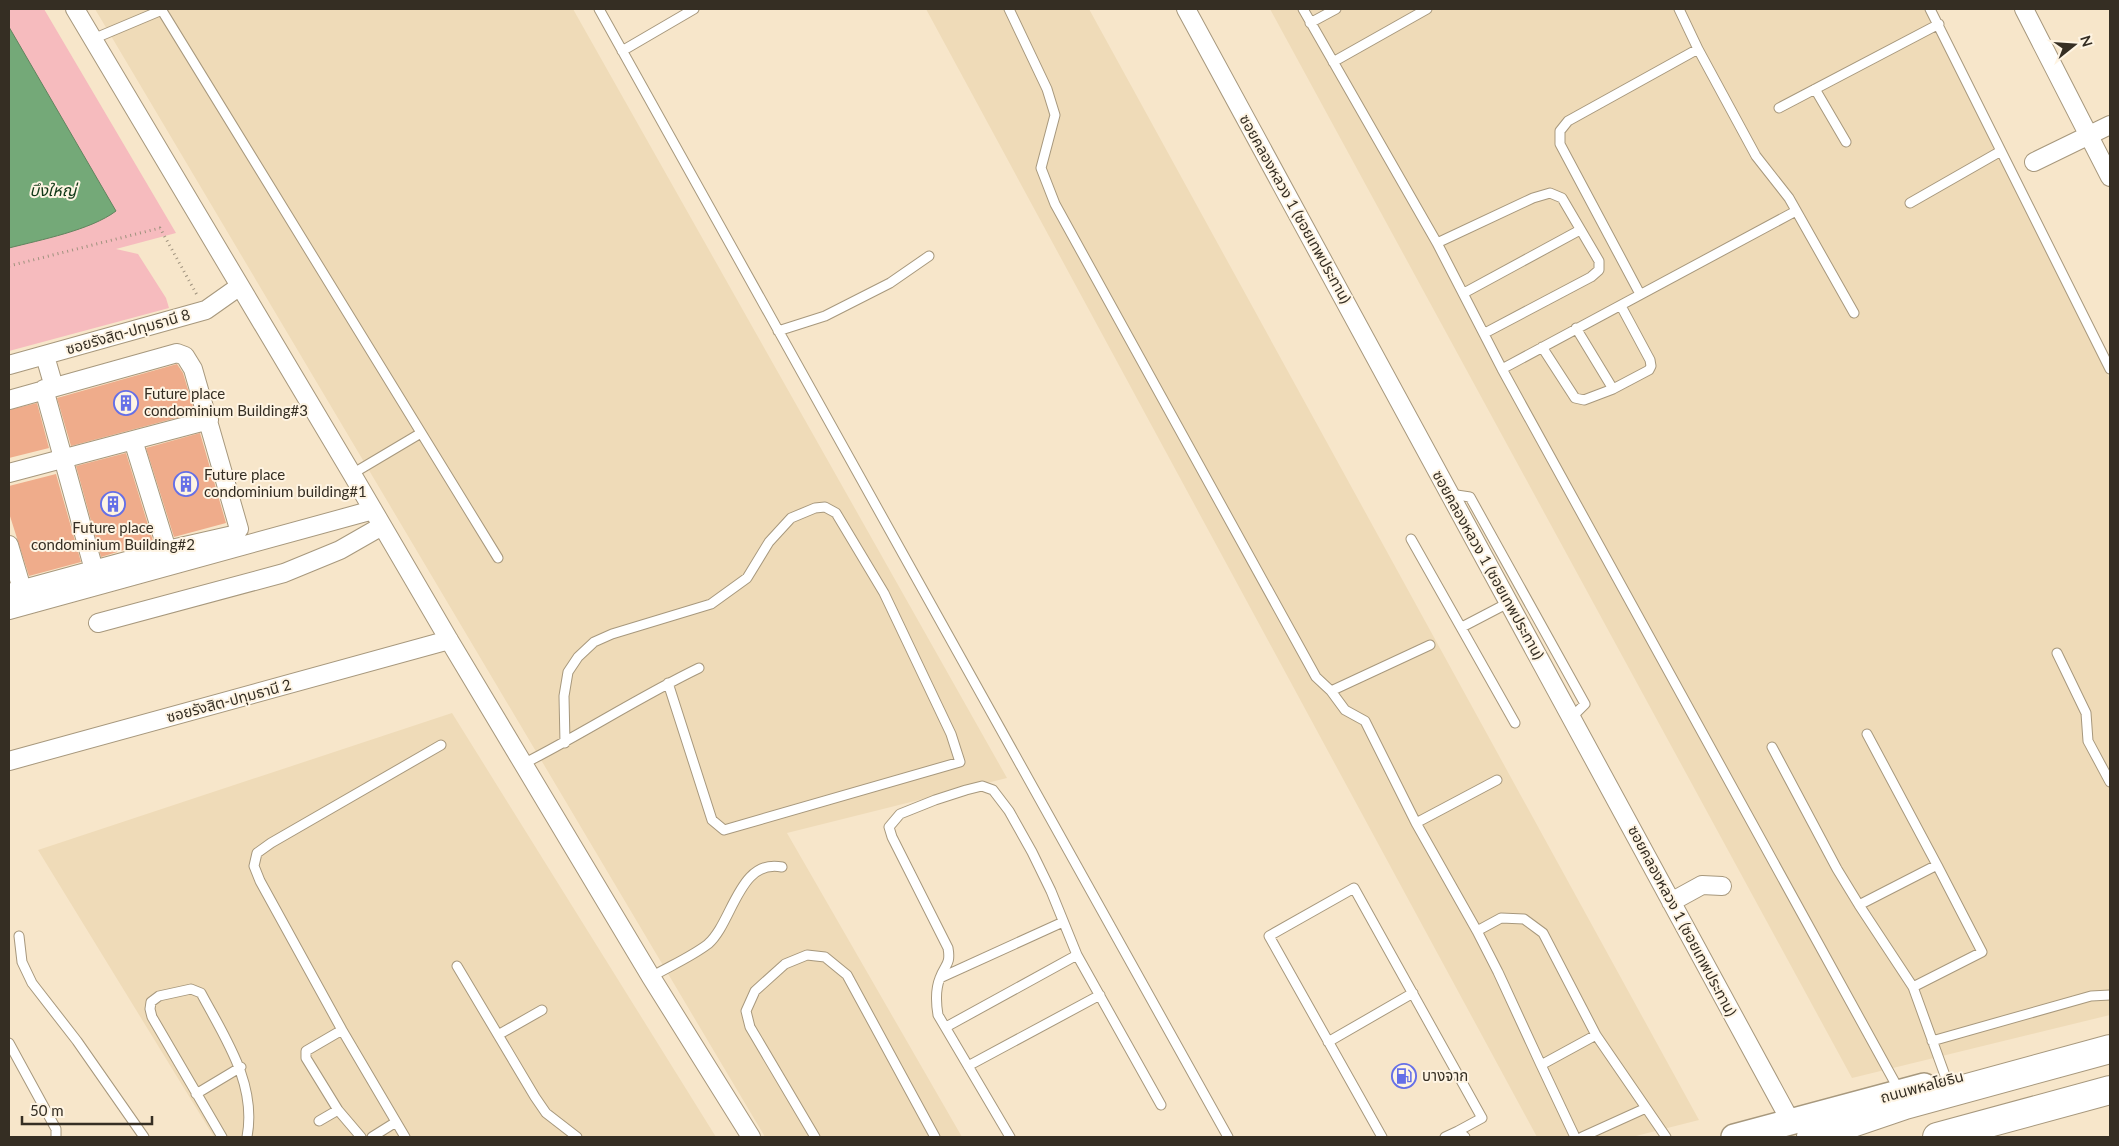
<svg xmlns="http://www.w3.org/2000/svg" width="2119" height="1146" viewBox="0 0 2119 1146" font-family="Lato,'Noto Sans Thai',sans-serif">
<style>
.built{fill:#efdbb8}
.green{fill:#f6bbbe}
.water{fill:#74a978;stroke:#61845e}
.building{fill:#efac8b}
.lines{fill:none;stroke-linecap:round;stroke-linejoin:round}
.lane-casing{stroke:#a7987d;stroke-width:11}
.street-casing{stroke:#a7987d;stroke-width:20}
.secondary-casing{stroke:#a7987d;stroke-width:28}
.highway-casing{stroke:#a7987d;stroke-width:30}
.path{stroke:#9f927e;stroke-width:3;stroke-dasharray:1 4;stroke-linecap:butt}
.lane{stroke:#fff;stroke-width:9}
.street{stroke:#fff;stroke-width:18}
.secondary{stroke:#fff;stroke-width:25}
.highway{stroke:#fff;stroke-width:28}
.labels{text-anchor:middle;stroke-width:4;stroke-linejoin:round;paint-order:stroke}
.street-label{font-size:15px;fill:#352e23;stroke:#fef4e3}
.poi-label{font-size:15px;fill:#352e23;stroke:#fef4e3;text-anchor:start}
.water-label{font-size:16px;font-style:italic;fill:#113817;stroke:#fef4e3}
</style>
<rect width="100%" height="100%" fill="#f7e6ca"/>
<path class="built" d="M95,9h478l434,769 -220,55 175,304h-197z
M926,9h163l610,1111 -67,17h-95z
M1270,9h655l185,370v636l-258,63z
M452,713l264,424h-502l-176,-287z"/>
<path class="green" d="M9,9h35l132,224 -60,16 22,5 28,44 3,10 -160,43z"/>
<path class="water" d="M9,27l107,184c-25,19 -76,29 -107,37z"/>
<path class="building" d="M177,364l6,9 12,40 -124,33 -14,-48z
M37,403l12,45 -40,10v-48z
M200,433l26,90 -52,14 -28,-89z
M126,453l27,88 -52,16 -25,-91z
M56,474l25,88 -52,14 -20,-63v-27z"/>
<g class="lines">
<defs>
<path id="lane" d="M161,9l337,549
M599,9l629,1128
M1009,9l38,80 8,26 -14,53 14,36 261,473 15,14 14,19 20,11 51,102 61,108
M1303,9l134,234 65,126 397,721
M1679,9l19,40
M1930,9l180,360
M1310,23l26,-14
M93,39l69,-29
M622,51l72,-42
M1333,62l94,-53
M1815,89l31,53
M1779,108l160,-84
M1910,203l91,-52
M1437,243l96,-45 17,-5 12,5 37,63v9l-8,7 -106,56
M1464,293l116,-63
M1640,294l-80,-150v-13l8,-10 130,-72 58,107 33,42 65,115
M1576,328l37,61 36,-19 2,-4 -1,-6 -29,-54
M778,331l47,-15 65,-33 39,-27
M1542,347l33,51 9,2 29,-11
M1502,369l294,-158
M352,474l69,-41
M1450,494l20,3 115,207 -14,14
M1411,539l104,184
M1462,627l46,-24
M2057,653l29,60 2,28 22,41
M1331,691l99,-46
M1867,734l70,131
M565,743l-1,-47 4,-24 10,-15 16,-15 18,-8 99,-30 36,-26 22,-36 22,-24 24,-10 10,-1 11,6 48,80 67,141 9,28 -236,68 -12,-10 -44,-137
M1772,747l65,122 22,36 54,82 34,94
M525,763c59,-30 114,-66 174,-95
M1416,823l81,-43
M1859,905l78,-40 45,87 -69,35
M19,936l3,26 10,21 45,58 67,96
M457,966l78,131 11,16 31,24
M651,977c19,-11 40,-20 57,-33 25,-22 31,-86 74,-77
M940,978l123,-56
M946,1027l131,-72
M498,1035l44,-25
M1932,1041l159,-45 19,-1
M1328,1042l85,-49
M9,1043l47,86v8
M1541,1065l-43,-93 -21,-41 24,-13 23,1 19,14 53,102
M968,1066l132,-71
M196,1094l45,-27
M338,1110l-32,-52v-7l36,-21
M319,1121l19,-11 23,27
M222,1137l-70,-120 -2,-8 1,-7 8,-6 32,-7 10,4c24,45 56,91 46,144
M372,1137l24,-15
M405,1137l-63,-107 -82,-149 -6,-15 3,-13 14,-10 170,-98
M815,1137l-65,-110 -4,-16 9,-20 30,-27 22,-9 18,2 22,18 88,162
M1010,1137l-72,-122c-2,-12 -3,-25 2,-37 5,-14 11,-13 8,-30l-56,-111 -3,-10 11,-13 35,-14 31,-10 16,-4 11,4 16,21 23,41 19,39 26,64 84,150
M1382,1137l-113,-201 85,-48 128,230 -24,13
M1445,1137l13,-6 7,6
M1575,1137l-34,-72 55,-30 70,102
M1582,1137l64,-29"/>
<path id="street" d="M75,9l277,465 97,166 202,337 100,160
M1186,9l605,1113
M2024,9l86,168
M2034,162l76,-37
M45,356l9,31
M9,365l197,-55 34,-24
M44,389l50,181
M9,400l168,-47 8,3 8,13 46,160 -6,6 -66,15 -158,43
M133,440l34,110
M9,473l200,-53
M9,545l13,44
M9,610l364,-100
M98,623l186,-50 56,-23 42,-24
M9,761l440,-121
M1671,902l31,-17 20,1"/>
<path id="secondary" d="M1734,1137l190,-51"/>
<path id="highway" d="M1811,1137l94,-32 205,-56
M1937,1137l173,-47"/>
</defs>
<use href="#lane" class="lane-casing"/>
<use href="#street" class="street-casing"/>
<use href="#secondary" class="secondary-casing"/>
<use href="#highway" class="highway-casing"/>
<path class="path" d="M9,266l151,-38 37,67"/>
<use href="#lane" class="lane"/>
<use href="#street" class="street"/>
<use href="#secondary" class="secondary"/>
<use href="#highway" class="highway"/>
</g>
<defs>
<symbol id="building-ring" viewBox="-11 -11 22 22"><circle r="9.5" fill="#fef4e3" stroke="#656fe7" stroke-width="1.5"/><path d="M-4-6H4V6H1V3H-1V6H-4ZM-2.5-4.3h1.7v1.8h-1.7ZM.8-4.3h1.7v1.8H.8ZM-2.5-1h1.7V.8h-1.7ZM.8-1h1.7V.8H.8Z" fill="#656fe7"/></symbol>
<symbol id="fuel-ring" viewBox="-11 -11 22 22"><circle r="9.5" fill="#fef4e3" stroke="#656fe7" stroke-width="1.5"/><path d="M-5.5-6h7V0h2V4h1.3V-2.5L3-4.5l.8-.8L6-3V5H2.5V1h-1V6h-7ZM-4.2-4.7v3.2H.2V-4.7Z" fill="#656fe7"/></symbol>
</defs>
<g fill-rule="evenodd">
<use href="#building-ring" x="112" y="389" width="28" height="28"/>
<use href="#building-ring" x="172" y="470" width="28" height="28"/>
<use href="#building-ring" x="99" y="490" width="28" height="28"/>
<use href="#fuel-ring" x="1390" y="1062" width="28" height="28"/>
</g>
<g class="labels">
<g class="street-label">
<text transform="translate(1295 209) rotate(61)" y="5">ซอยคลองหลวง 1 (ซอยเทพประทาน)</text>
<text transform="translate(128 332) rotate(-16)" y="5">ซอยรังสิต-ปทุมธานี 8</text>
<text transform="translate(1488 565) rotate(61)" y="5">ซอยคลองหลวง 1 (ซอยเทพประทาน)</text>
<text transform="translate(229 701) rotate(-15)" y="5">ซอยรังสิต-ปทุมธานี 2</text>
<text transform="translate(1682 921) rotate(62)" y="5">ซอยคลองหลวง 1 (ซอยเทพประทาน)</text>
<text transform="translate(1922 1087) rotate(-15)" y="5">ถนนพหลโยธิน</text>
</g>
<g class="poi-label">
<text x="144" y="399">Future place<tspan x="144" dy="17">condominium Building#3</tspan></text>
<text x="204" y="480">Future place<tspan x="204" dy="17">condominium building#1</tspan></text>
<text x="113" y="533" text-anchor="middle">Future place<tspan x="113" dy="17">condominium Building#2</tspan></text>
<text x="1422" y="1081">บางจาก</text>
</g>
<g class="water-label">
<text x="53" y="196">บึงใหญ่</text>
</g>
</g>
<rect width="2119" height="1146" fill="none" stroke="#352e23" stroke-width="20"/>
<g transform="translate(2074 45) rotate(73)" stroke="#fef4e3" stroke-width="4" paint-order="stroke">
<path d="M0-4L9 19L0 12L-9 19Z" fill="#352e23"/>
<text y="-8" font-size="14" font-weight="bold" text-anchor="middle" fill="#352e23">N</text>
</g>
<path d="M22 1116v8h130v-8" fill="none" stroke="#352e23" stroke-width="2.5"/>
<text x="30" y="1116" font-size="15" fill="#352e23" stroke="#fef4e3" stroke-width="4" paint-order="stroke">50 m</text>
</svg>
